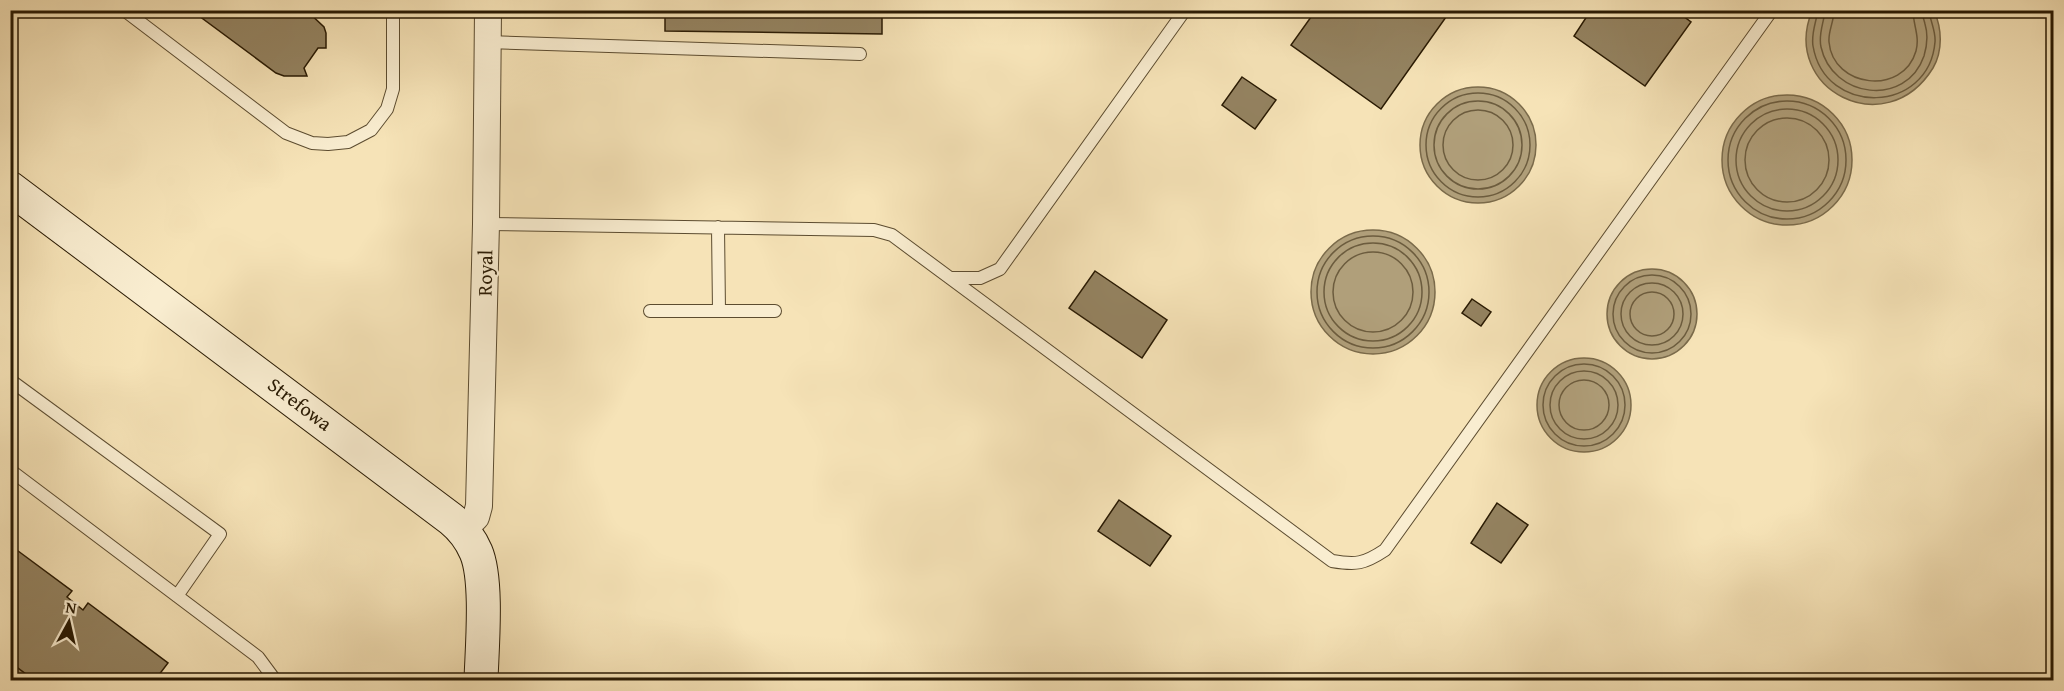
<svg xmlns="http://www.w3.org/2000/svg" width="2064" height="691" viewBox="0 0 2064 691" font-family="'Gentium Book Plus',serif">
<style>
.water{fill:#b09f7a;stroke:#7a6a4a;stroke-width:1.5}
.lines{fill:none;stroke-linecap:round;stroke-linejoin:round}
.shore{stroke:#6c5c3e;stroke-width:1.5}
.building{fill:#948361;stroke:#291a03;stroke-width:1.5}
.lane-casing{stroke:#5c4c30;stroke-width:14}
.street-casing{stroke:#5c4c30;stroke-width:28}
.secondary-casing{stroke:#291a03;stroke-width:35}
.lane{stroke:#f9edd0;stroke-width:12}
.street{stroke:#f9edd0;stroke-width:26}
.secondary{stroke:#f9edd0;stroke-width:33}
.labels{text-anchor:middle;stroke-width:4.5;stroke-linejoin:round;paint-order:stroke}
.street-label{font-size:20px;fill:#291a03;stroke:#f9edd0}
</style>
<rect width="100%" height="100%" fill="#f6e3b7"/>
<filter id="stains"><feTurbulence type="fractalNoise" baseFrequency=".00333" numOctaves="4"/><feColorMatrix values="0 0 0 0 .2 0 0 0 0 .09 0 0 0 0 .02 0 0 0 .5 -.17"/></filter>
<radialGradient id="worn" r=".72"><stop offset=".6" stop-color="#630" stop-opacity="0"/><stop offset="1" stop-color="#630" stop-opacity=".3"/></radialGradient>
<path class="water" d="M1812,11h122c8,17 9,40 -1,57 -47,76 -153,21 -121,-57z
M1420 145a58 58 0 1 1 116 0a58 58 0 1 1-116 0Z
M1722 160a65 65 0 1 1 130 0a65 65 0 1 1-130 0Z
M1311 292a62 62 0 1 1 124 0a62 62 0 1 1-124 0Z
M1607 314a45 45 0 1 1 90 0a45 45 0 1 1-90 0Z
M1537 405a47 47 0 1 1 94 0a47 47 0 1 1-94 0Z"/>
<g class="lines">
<path class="shore" d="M1818,10c-2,13 -7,23 -5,36 12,71 116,68 122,-4 1,-11 -5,-21 -6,-32
M1825,10c-1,13 -7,24 -4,37 11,51 85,61 103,9 3,-10 4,-22 1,-32 -1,-5 -3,-8 -3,-14
M1834,10c0,12 -6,21 -5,32 4,46 74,54 87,9 4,-15 -3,-26 -3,-41
M1426 145a52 52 0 1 1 104 0a52 52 0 1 1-104 0Z
M1434 145a44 44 0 1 1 88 0a44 44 0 1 1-88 0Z
M1728 160a59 59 0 1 1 118 0a59 59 0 1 1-118 0Z
M1736 160a51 51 0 1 1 102 0a51 51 0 1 1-102 0Z
M1443 145a35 35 0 1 1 70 0a35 35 0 1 1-70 0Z
M1745 160a42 42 0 1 1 84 0a42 42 0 1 1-84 0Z
M1317 292a56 56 0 1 1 112 0a56 56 0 1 1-112 0Z
M1324 292a49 49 0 1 1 98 0a49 49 0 1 1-98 0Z
M1333 292a40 40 0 1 1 80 0a40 40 0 1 1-80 0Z
M1613 314a39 39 0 1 1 78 0a39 39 0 1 1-78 0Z
M1621 314a31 31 0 1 1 62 0a31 31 0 1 1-62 0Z
M1630 314a22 22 0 1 1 44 0a22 22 0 1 1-44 0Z
M1543 405a41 41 0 1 1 82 0a41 41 0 1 1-82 0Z
M1550 405a34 34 0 1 1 68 0a34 34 0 1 1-68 0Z
M1559 405a25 25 0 1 1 50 0a25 25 0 1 1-50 0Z"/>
</g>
<path class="building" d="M191,10h30l7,6 3,-6h75l18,17 2,6v15h-8l-14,20 3,8h-23l-8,-3z
M665,10h217v24l-217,-3z
M1316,10h135l-70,99 -90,-64z
M1591,10h84l16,12 -46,64 -71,-50z
M1242,77l34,23 -21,29 -33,-24z
M1095,271l72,49 -25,38 -73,-50z
M1472,299l19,13 -10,14 -19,-13z
M1119,500l52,36 -21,30 -52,-35z
M1497,503l31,22 -27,38 -30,-20z
M10,545l62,46 -5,6 16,13 5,-7 80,60 -13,17h-121l-24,-18z
M10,662l24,18h-24z"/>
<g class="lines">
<defs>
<path id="lane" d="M124,10l162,123 26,10 16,1 20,-2 23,-12 16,-21 6,-20v-79
M487,42l373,12
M486,224l388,6 18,5 440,326c24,4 32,3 53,-11l387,-540
M718,227l1,84
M950,278h30l20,-9 185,-259
M650,311h125
M10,380l210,154 -43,62
M10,470l248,187 17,23"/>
<path id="street" d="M463,530l13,-13 3,-11 7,-282 2,-214"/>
<path id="secondary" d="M10,188l441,331c11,9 19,19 25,33 12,28 6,96 5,128"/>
</defs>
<use href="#lane" class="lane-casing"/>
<use href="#street" class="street-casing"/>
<use href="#secondary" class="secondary-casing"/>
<use href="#lane" class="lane"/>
<use href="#street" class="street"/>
<use href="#secondary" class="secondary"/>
</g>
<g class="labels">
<g class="street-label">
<text transform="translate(485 273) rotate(-89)" y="7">Royal</text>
<text transform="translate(300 404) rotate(37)" y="7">Strefowa</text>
</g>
</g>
<rect width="2064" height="691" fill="none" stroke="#f6e3b7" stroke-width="36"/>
<rect x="12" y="12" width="2040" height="667" fill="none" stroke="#291a03" stroke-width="3"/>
<rect x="18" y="18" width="2028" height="655" fill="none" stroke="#291a03" stroke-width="1.5"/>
<g transform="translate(69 622) rotate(8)" stroke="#f9edd0" stroke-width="4.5" paint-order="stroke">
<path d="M0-4.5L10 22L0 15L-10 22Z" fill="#291a03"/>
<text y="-9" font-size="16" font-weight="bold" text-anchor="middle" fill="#291a03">N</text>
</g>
<rect width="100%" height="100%" filter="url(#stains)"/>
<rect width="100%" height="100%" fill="url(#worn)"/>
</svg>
